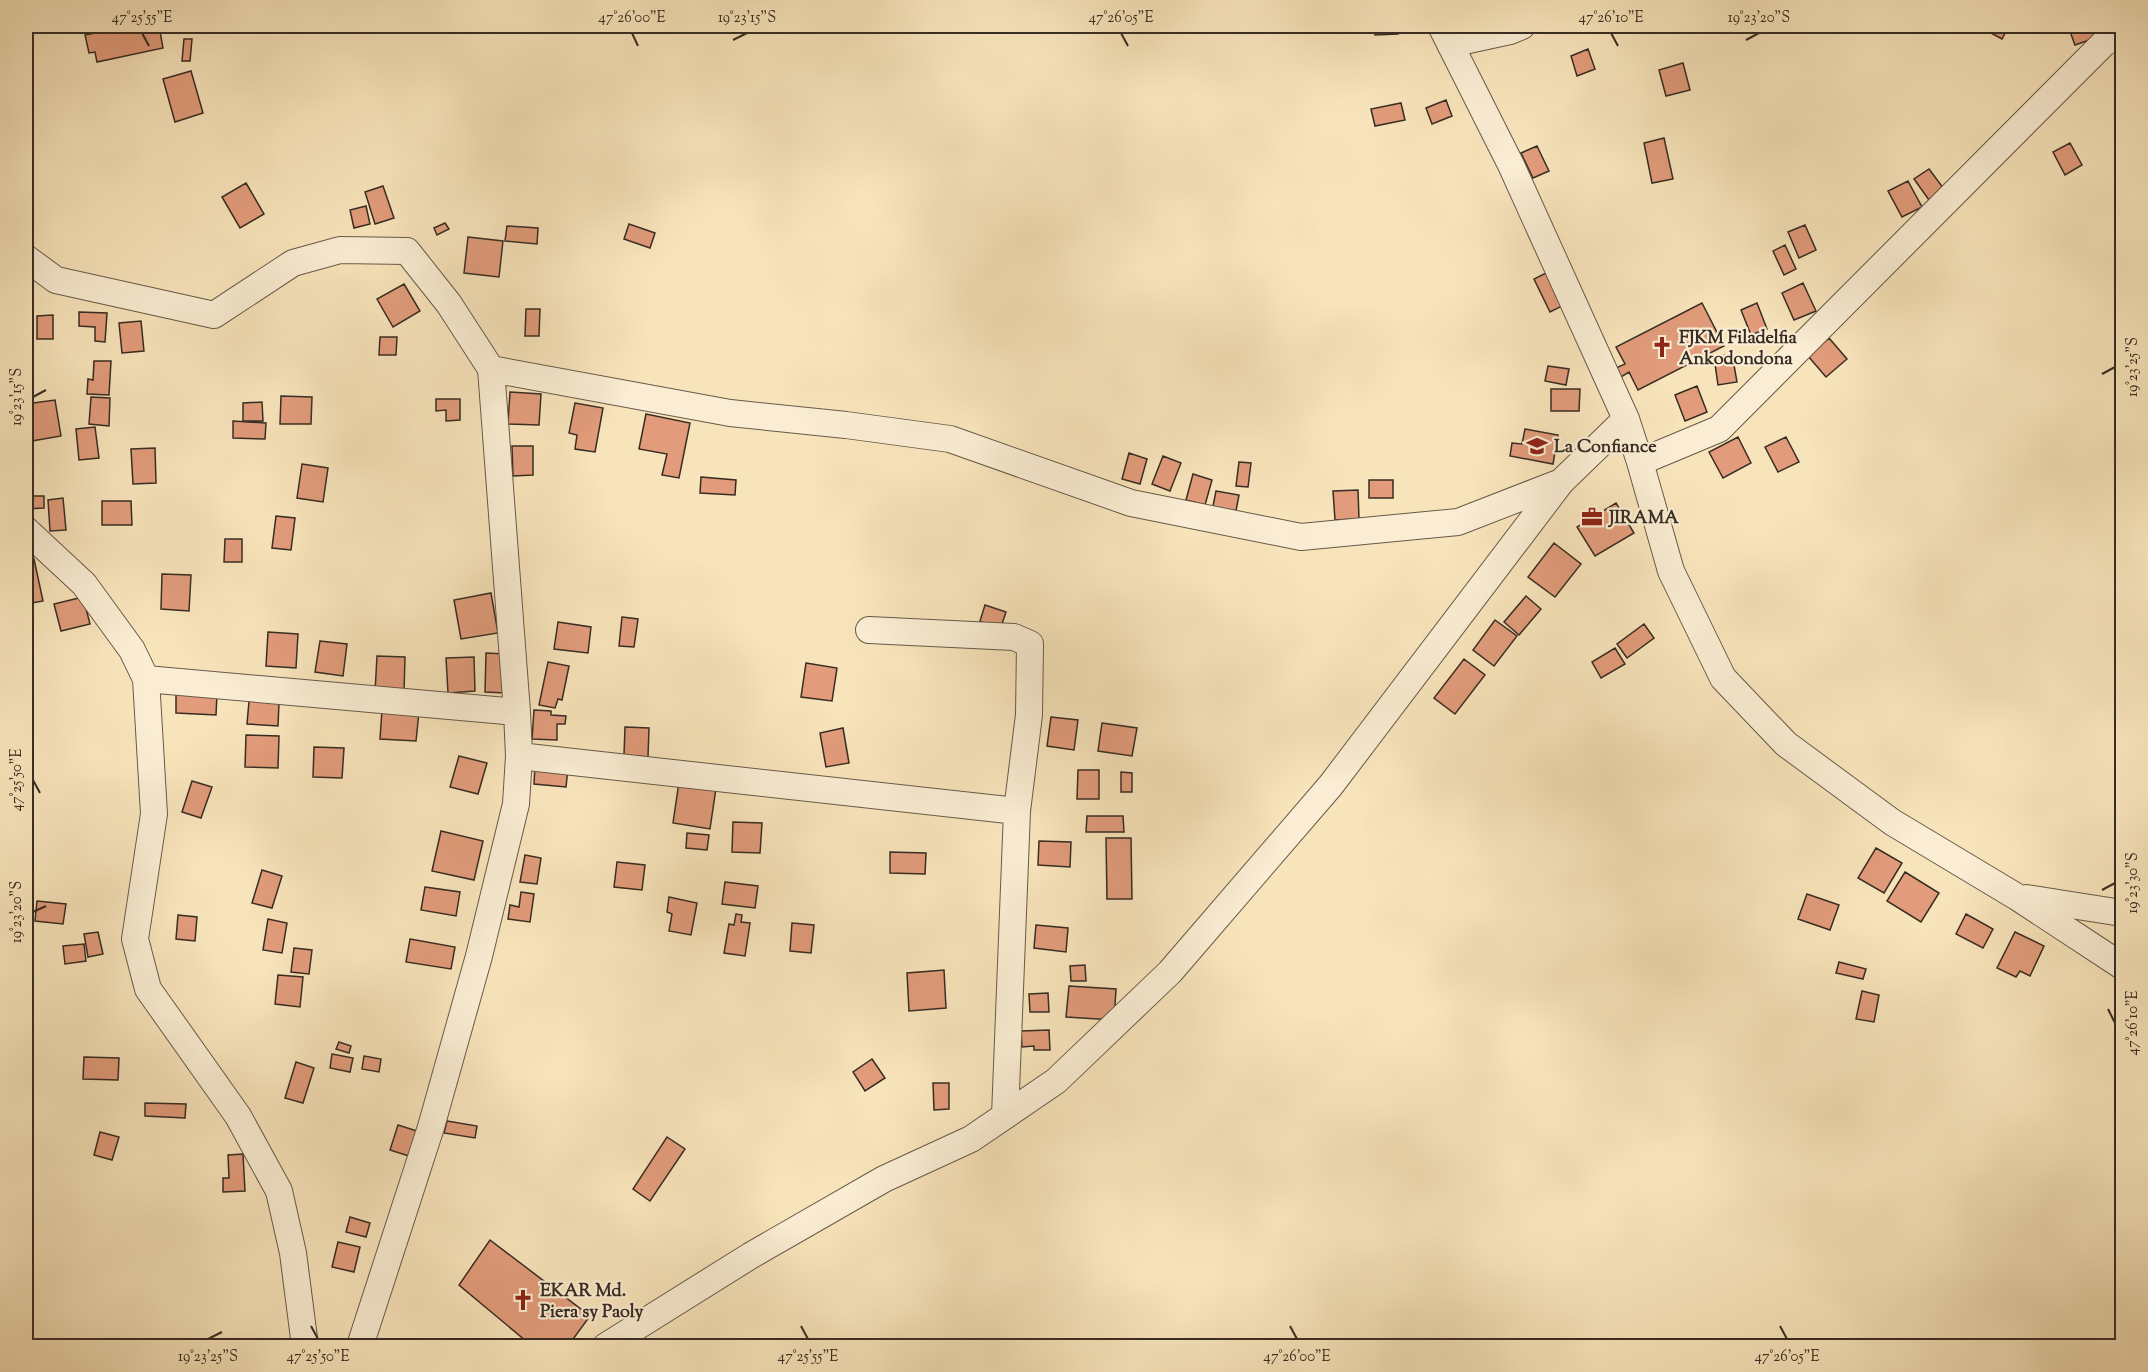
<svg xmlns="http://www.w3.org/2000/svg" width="2148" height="1372" viewBox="0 0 2148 1372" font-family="'Sorts Mill Goudy',serif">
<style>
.building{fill:#e29c7b;stroke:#372c23;stroke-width:1.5}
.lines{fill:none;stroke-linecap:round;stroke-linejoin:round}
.minor-casing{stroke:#675a49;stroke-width:28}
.minor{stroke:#faedd3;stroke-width:26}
.ticks{fill:none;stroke:#372c23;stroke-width:2}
.labels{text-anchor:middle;stroke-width:4.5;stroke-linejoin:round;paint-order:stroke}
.poi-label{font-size:18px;font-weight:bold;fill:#372c23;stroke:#faedd3;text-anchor:start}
.neatline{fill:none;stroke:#372c23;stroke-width:2}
.ticks-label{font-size:15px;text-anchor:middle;fill:#372c23}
</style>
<rect width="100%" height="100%" fill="#f8e4bb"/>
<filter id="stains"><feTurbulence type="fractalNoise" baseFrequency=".00333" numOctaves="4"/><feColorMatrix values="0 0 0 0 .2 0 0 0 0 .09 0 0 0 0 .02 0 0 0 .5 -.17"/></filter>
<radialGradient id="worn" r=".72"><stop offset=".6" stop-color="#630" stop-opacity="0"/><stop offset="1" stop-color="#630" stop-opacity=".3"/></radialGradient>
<path class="building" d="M130,26h29l4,22 -66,14 -2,-10 -6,1 -4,-18z
M1375,26h23v8l-23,1z
M1978,26h31l-7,13z
M2068,26h22l5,12 -20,7z
M184,39h8l-2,22h-8z
M1588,49l7,20 -18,7 -6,-20z
M1683,63l7,27 -24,6 -7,-26z
M191,71l12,42 -28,9 -12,-43z
M1446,100l6,16 -20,8 -6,-16z
M1401,103l4,17 -30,6 -4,-17z
M1664,138l9,41 -21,4 -8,-40z
M2070,143l12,22 -17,10 -12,-23z
M1537,146l12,25 -16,7 -12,-25z
M1929,169l15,20 -15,11 -15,-21z
M1908,181l14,26 -20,10 -14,-26z
M246,183l18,31 -24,14 -18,-31z
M383,186l11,32 -19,6 -10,-32z
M366,206l4,18 -16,4 -4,-18z
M445,223l4,6 -12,6 -3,-7z
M629,224l26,9 -5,15 -26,-9z
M1805,225l11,25 -17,8 -11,-26z
M507,226l31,2 -1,16 -32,-3z
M468,237l35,4 -4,36 -35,-4z
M1785,245l11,24 -12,6 -11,-24z
M1548,272l16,33 -14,7 -16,-33z
M1803,283l13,28 -22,9 -12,-27z
M404,284l16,27 -27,16 -16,-28z
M1702,303l22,43 -86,44 -9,-18 -8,5 -5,-9 9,-4 -9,-17z
M1757,303l10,26 -16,6 -10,-25z
M526,309h14l-1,27h-14z
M79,312l28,1 -2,29 -10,-1v-14l-16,-1z
M53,315v24h-16v-23z
M141,321l3,30 -22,2 -3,-30z
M26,324h4v16h-4z
M380,337h17l-1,18h-17z
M1829,338l18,21 -21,18 -18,-21z
M1732,354l5,28 -19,3 -4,-28z
M94,361h17l-2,34 -22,-1 1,-15 5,1z
M1548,366l21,3 -3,16 -21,-4z
M1697,386l10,26 -22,9 -10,-26z
M1551,389h29l-1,22h-28z
M510,392l31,2 -2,31 -31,-1z
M281,396l31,1 -1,27h-31z
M91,397l19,1 -1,28 -20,-2z
M436,399h24v21l-14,1v-11l-10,1z
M55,400l6,36 -35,6v-38z
M262,402l1,19h-20v-18z
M575,403l28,5 -8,44 -20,-3 2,-14 -8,-2z
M646,414l44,9 -11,55 -17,-3 5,-21 -28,-5z
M233,421l33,2 -1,16 -32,-1z
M95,427l4,31 -20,2 -3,-31z
M1525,429l33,6 -5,29 -43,-8 2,-13 10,1z
M1738,437l13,26 -28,15 -14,-26z
M1786,437l13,25 -21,10 -13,-25z
M512,446h21v29l-20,1z
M155,448l1,35 -23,1 -2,-35z
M1129,453l18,6 -7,25 -18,-5z
M1163,456l18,7 -11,28 -18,-7z
M1239,462l12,1 -3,24 -12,-1z
M302,464l26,4 -5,34 -26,-4z
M1193,474l19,6 -7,25 -19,-5z
M701,477l35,3 -1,15 -35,-2z
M1369,480h24v18h-24z
M1358,490l1,29 -24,1 -2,-29z
M1216,491l23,4 -4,21 -23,-5z
M26,496h18v12l-18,1z
M63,498l3,32 -16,1 -2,-31z
M102,501h29l1,24h-30z
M1616,503l18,30 -39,23 -18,-29z
M276,516l19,2 -4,32 -19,-2z
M225,539h17v23h-18z
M1554,543l27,21 -26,33 -27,-20z
M34,559l9,42 -17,3v-44z
M162,574l29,1 -2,36 -28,-2z
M491,593l7,40 -37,6 -7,-39z
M1526,596l15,13 -22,26 -15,-13z
M83,597l7,27 -29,7 -7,-27z
M985,605l21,7 -8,24 -12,-12 -6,-3z
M622,617l16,2 -4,28 -15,-1z
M1495,620l22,16 -23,30 -21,-16z
M558,622l33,5 -3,26 -34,-4z
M1644,624l10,14 -27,20 -10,-14z
M268,632l30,2 -2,34 -30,-2z
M320,641l27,3 -4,32 -28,-4z
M1615,648l10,16 -24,14 -9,-16z
M486,653l20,1 -1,39 -20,-1z
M377,656l28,1 -1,36 -29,-1z
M474,657l1,34 -27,2 -2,-35z
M1464,659l21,16 -30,39 -21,-16z
M548,662l21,4 -7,34 -4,-1 -3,9 -16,-3z
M806,663l31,5 -5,33 -31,-4z
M176,693l41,1 -1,21 -40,-2z
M249,701l30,2 -1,23 -31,-2z
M382,710l37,2 -3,29 -36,-2z
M534,710l17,1v4l15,1 -1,8h-8v16l-25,-1z
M1051,717l27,3 -4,30 -27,-4z
M1102,723l35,5 -5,28 -34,-5z
M625,727l24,1 -1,29 -24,-2z
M843,728l6,35 -23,4 -6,-34z
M246,735l33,1 -1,32 -33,-1z
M314,747l30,1 -2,30 -29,-1z
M459,756l28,7 -9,31 -28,-7z
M535,765l33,3 -2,19 -32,-3z
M1078,770h21v29h-22z
M1121,772l11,1v19h-11z
M192,781l20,6 -11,31 -19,-6z
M679,782l37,6 -6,41 -37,-6z
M1087,816h36l1,16h-38z
M733,822l29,1 -2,30 -28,-1z
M441,831l42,10 -9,39 -42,-9z
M687,833l22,2 -2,15 -21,-2z
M1106,838h25l1,61h-25z
M1039,841l32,1 -1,25 -32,-2z
M1876,848l26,15 -18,30 -26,-15z
M890,852l36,1 -1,21 -35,-1z
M525,855l16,3 -4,26 -17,-2z
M617,862l28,3 -3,25 -28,-3z
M262,870l20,6 -10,32 -20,-5z
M1905,872l34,21 -18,29 -34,-21z
M725,882l33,4 -3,22 -33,-4z
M425,887l35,5 -4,24 -35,-6z
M521,892l13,2 -4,28 -22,-3 2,-14 9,2z
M1807,894l32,11 -9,25 -32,-11z
M669,897l28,6 -6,32 -22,-4 3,-17 -5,-2z
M37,901l29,3 -3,20 -28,-3z
M736,914l6,1 -1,7 9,1 -5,33 -21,-3 5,-29 5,1z
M1966,914l27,15 -10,19 -27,-14z
M178,915l19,2 -2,24 -19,-2z
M268,919l19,4 -5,30 -19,-3z
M792,923l22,2 -3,28 -21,-2z
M1036,925l32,3 -2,24 -32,-4z
M98,932l5,22 -15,3 -4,-23z
M2015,932l29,14 -14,30 -10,-5 -4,6 -19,-9z
M410,939l45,8 -4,22 -45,-7z
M84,944l2,17 -21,3 -2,-18z
M294,948l18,2 -3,24 -18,-2z
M1839,962l27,7 -3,10 -27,-6z
M1085,965l1,16h-15l-1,-15z
M944,970l2,38 -37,3 -2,-38z
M278,975l25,2 -3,30 -25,-3z
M1069,986l47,3 -2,31 -48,-3z
M1862,991l17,4 -5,27 -18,-3z
M1048,993l1,19h-19l-1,-18z
M1049,1030l1,20h-16v-4l-12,1 -1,-16z
M339,1042l12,4 -2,7 -13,-4z
M332,1054l21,4 -3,14 -20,-4z
M364,1056l17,3 -2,13 -17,-3z
M84,1057l35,1 -1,22 -35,-1z
M872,1059l13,19 -20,13 -12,-19z
M296,1062l18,6 -11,35 -18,-5z
M933,1083h16v26l-15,1z
M145,1103l41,1 -1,14 -40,-2z
M447,1121l30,5 -2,12 -31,-5z
M398,1125l22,7 -8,25 -22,-7z
M100,1132l19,5 -7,23 -18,-5z
M667,1137l18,12 -35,52 -17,-12z
M243,1154l2,37 -22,1v-14h6l-1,-23z
M350,1217l20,6 -4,14 -20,-5z
M490,1240l100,76 -22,30h-36l-73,-61z
M338,1242l22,5 -6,25 -22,-5z"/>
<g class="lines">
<defs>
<path id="minor" d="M1441,26l70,139 115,254 14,43 31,109 52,107 63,66 106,78 125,75 105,69
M1450,44l60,-13 12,-5
M26,258l30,22 158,35 79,-52 47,-13 67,1 42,53 42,65 239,44 116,12 104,14 181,64 170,34 157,-15 103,-40
M1640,462l79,-33 385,-386 18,-9
M26,530l58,54 48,66 14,29 371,33 -26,-343
M869,630l145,7 16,7 -1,71 -12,96 -12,305
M146,679l8,135 -19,125 13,50 90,127 41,75 14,62 12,93
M519,756l498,55
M2026,898l96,15
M360,1346l71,-219 48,-171 37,-152 3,-48 -2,-44
M606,1346l144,-90 134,-77 87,-40 85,-58 114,-109 161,-187 230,-303 65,-63"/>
</defs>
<use href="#minor" class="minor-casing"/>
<use href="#minor" class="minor"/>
</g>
<path class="ticks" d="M142,33l7,13M632,33l6,13M1121,33l7,13M1611,33l7,13M733,40l14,-7M1746,40l13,-7M2102,374l13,-7M33,397l13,-7M33,780l7,13M2102,890l13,-7M33,912l13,-6M2108,1009l7,14M311,1326l7,13M801,1326l7,13M1290,1326l7,13M1780,1326l7,13M208,1339l14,-7"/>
<defs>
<symbol id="church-bare" viewBox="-9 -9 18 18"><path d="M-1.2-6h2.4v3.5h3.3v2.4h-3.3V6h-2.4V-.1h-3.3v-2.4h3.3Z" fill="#8f2418" stroke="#faedd3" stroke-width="2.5" paint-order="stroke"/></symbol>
<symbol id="school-bare" viewBox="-9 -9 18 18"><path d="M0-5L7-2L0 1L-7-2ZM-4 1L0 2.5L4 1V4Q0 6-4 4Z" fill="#8f2418" stroke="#faedd3" stroke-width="2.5" paint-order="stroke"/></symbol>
<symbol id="office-bare" viewBox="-9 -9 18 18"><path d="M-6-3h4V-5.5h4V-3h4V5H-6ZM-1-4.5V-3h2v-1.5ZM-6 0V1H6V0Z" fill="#8f2418" stroke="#faedd3" stroke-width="2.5" paint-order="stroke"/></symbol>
</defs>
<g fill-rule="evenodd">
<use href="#church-bare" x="1647" y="332" width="30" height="30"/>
<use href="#school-bare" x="1522" y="431" width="30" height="30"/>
<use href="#office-bare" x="1577" y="502" width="30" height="30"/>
<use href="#church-bare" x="508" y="1285" width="30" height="30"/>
</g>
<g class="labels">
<g class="poi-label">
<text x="1679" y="343">FJKM Filadelfia<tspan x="1679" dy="21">Ankodondona</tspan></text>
<text x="1554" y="452">La Confiance</text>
<text x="1609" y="523">JIRAMA</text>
<text x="540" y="1296">EKAR Md.<tspan x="540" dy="21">Piera sy Paoly</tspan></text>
</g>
</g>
<rect width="2148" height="1372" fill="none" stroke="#f8e4bb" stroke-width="66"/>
<rect x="33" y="33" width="2082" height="1306" class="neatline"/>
<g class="ticks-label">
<text x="142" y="22">47°25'55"E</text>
<text x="632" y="22">47°26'00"E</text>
<text x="747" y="22">19°23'15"S</text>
<text x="1121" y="22">47°26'05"E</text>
<text x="1611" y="22">47°26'10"E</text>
<text x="1759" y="22">19°23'20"S</text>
<text transform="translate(2132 367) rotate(-90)" y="5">19°23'25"S</text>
<text transform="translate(16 397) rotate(-90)" y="5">19°23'15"S</text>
<text transform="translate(16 780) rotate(-90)" y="5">47°25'50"E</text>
<text transform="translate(2132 883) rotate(-90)" y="5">19°23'30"S</text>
<text transform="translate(16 912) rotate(-90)" y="5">19°23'20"S</text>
<text transform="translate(2132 1023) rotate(-90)" y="5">47°26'10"E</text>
<text x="208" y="1361">19°23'25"S</text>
<text x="318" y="1361">47°25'50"E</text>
<text x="808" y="1361">47°25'55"E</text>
<text x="1297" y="1361">47°26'00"E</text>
<text x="1787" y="1361">47°26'05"E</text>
</g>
<rect width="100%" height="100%" filter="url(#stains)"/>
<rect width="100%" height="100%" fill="url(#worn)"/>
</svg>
